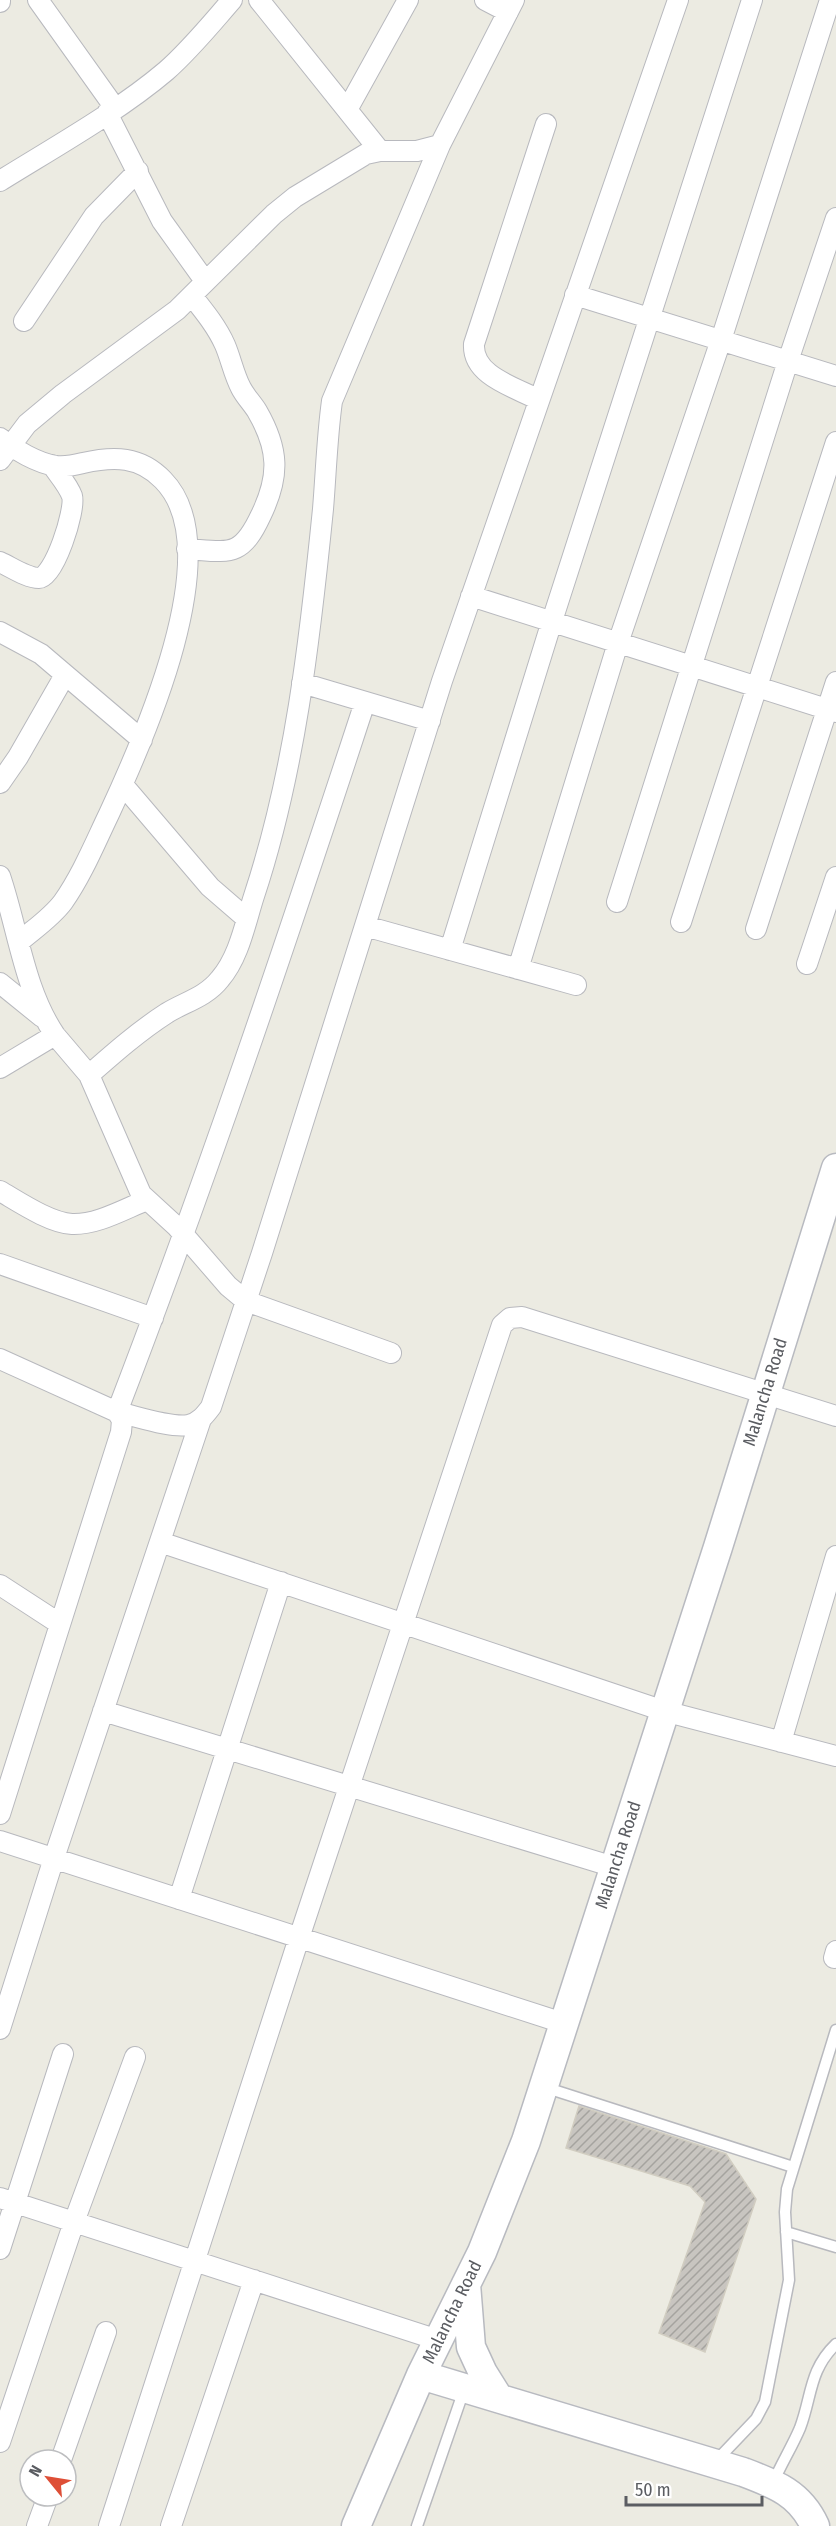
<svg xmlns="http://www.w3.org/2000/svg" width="836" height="2526" viewBox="0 0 836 2526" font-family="'Fira Sans Condensed',sans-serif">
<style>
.building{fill:url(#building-hatch);stroke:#d1cdc1;stroke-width:1.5}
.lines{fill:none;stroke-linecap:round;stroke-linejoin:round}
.service-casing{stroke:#b8b9be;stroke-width:13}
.minor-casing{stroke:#b8b9be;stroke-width:22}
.secondary-casing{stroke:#b8bac0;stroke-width:31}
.service{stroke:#fff;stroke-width:10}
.minor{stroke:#fff;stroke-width:20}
.secondary{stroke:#fff;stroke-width:28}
.labels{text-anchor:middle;stroke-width:5;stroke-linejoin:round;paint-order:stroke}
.street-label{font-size:18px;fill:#5b5d62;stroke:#fff}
</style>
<defs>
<pattern id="building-hatch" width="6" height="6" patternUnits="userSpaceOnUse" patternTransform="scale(1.5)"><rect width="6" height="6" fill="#c8c5c0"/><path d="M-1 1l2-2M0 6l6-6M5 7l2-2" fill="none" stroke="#a5a39f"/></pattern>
</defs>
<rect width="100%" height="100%" fill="#ecebe2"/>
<path class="building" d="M579,2106l147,48 30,45 -51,153 -46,-19 46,-131 -15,-16 -124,-38z"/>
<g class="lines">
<defs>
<path id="service" d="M544,2087l249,80
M786,2232l50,15
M715,2462l41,-43 9,-17 24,-122 -4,-68 2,-23 49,-159
M773,2483c8,-19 19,-36 27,-55 12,-32 9,-58 36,-84
M417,2526l47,-136"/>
<path id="minor" d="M38,0l77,108
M259,0l121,151
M485,0l23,12
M0,2v-2
M347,110l61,-110
M107,113l55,108 43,60
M0,181c53,-33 119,-70 166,-110 24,-21 45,-47 66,-71
M575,295l261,81
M24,321l70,-105 44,-45
M539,400c-24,-13 -67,-24 -65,-56l72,-220
M0,438c15,12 37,25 56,28 9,1 19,-1 27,-3 31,-7 57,-7 80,17 67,68 -20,261 -54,334 -14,29 -27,61 -46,88 -12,16 -29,27 -44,40
M0,460l27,-36 36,-30 114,-84 97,-96 21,-17 71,-43 14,-3h37l23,-6
M187,549c43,3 54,9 74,-34 19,-39 18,-66 -4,-104 -5,-8 -12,-15 -16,-23 -7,-13 -10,-29 -16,-43 -8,-18 -21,-34 -33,-49
M0,562c11,5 27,16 39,16 15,0 37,-68 33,-82 -4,-11 -14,-22 -20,-31
M471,596l365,116
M0,632l41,22 101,86
M302,683l128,38
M365,702c-78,238 -158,476 -248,710 19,4 53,16 71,13 11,-2 17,-10 23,-18l51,-154 180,-572 236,-681
M0,783l18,-26 47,-82
M123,785l87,102 37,32
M0,876c18,53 24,113 55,159
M617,902l171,-541 48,-143
M681,922l155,-480
M365,926l211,59
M756,929l80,-247
M450,950l102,-329 200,-621
M807,964l29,-87
M518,969l100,-326 103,-303 109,-340
M0,983l42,34
M0,1068l55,-33 34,40c25,-22 50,-44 78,-62 18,-11 39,-16 53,-34 19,-22 25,-55 34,-83 41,-124 56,-257 69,-387 3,-36 4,-72 9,-108l108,-256 74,-145
M89,1075l52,119 36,33 51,59 18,15 145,52
M0,1191c19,11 50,32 72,33 25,1 52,-15 75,-24
M0,1264l153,54
M0,1359l117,53 5,8 -1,12 -121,382
M160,1542l504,169 172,45
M0,1585l60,39
M103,1711l511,156
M781,1742l55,-186
M0,1841l563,182
M179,1899l102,-317
M834,1958l2,-7
M0,2029l54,-171 147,-439
M0,2198l438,142
M0,2249l63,-195
M0,2442l74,-220 61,-165
M61,2460l45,-128
M37,2526l11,-30
M109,2526l190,-588 203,-613 8,-7 12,-1 314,99
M171,2526l83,-246"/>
<path id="secondary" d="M466,2284l5,63 12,26 15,24
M421,2375l322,97c32,12 57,21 72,54
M356,2526l65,-151 61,-123 44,-111 192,-594 118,-379"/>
</defs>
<use href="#service" class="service-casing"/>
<use href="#minor" class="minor-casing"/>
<use href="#secondary" class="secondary-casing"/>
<use href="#service" class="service"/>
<use href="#minor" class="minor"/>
<use href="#secondary" class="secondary"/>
</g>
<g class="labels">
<g class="street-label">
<text transform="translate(765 1392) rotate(-73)" y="6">Malancha Road</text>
<text transform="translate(618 1855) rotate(-72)" y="6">Malancha Road</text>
<text transform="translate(452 2312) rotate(-64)" y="6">Malancha Road</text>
</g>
</g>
<g transform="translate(48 2478) rotate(300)"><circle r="28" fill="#ffffff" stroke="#bdbec0" stroke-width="1.5"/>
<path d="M0-4.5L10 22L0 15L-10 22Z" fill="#de4f37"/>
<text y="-9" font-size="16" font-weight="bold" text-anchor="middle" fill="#5b5d62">N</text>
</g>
<path d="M626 2496v9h136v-9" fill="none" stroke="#5b5d62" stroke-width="3"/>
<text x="635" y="2496" font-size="18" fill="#5b5d62" stroke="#ffffff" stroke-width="4.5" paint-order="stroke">50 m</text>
</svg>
